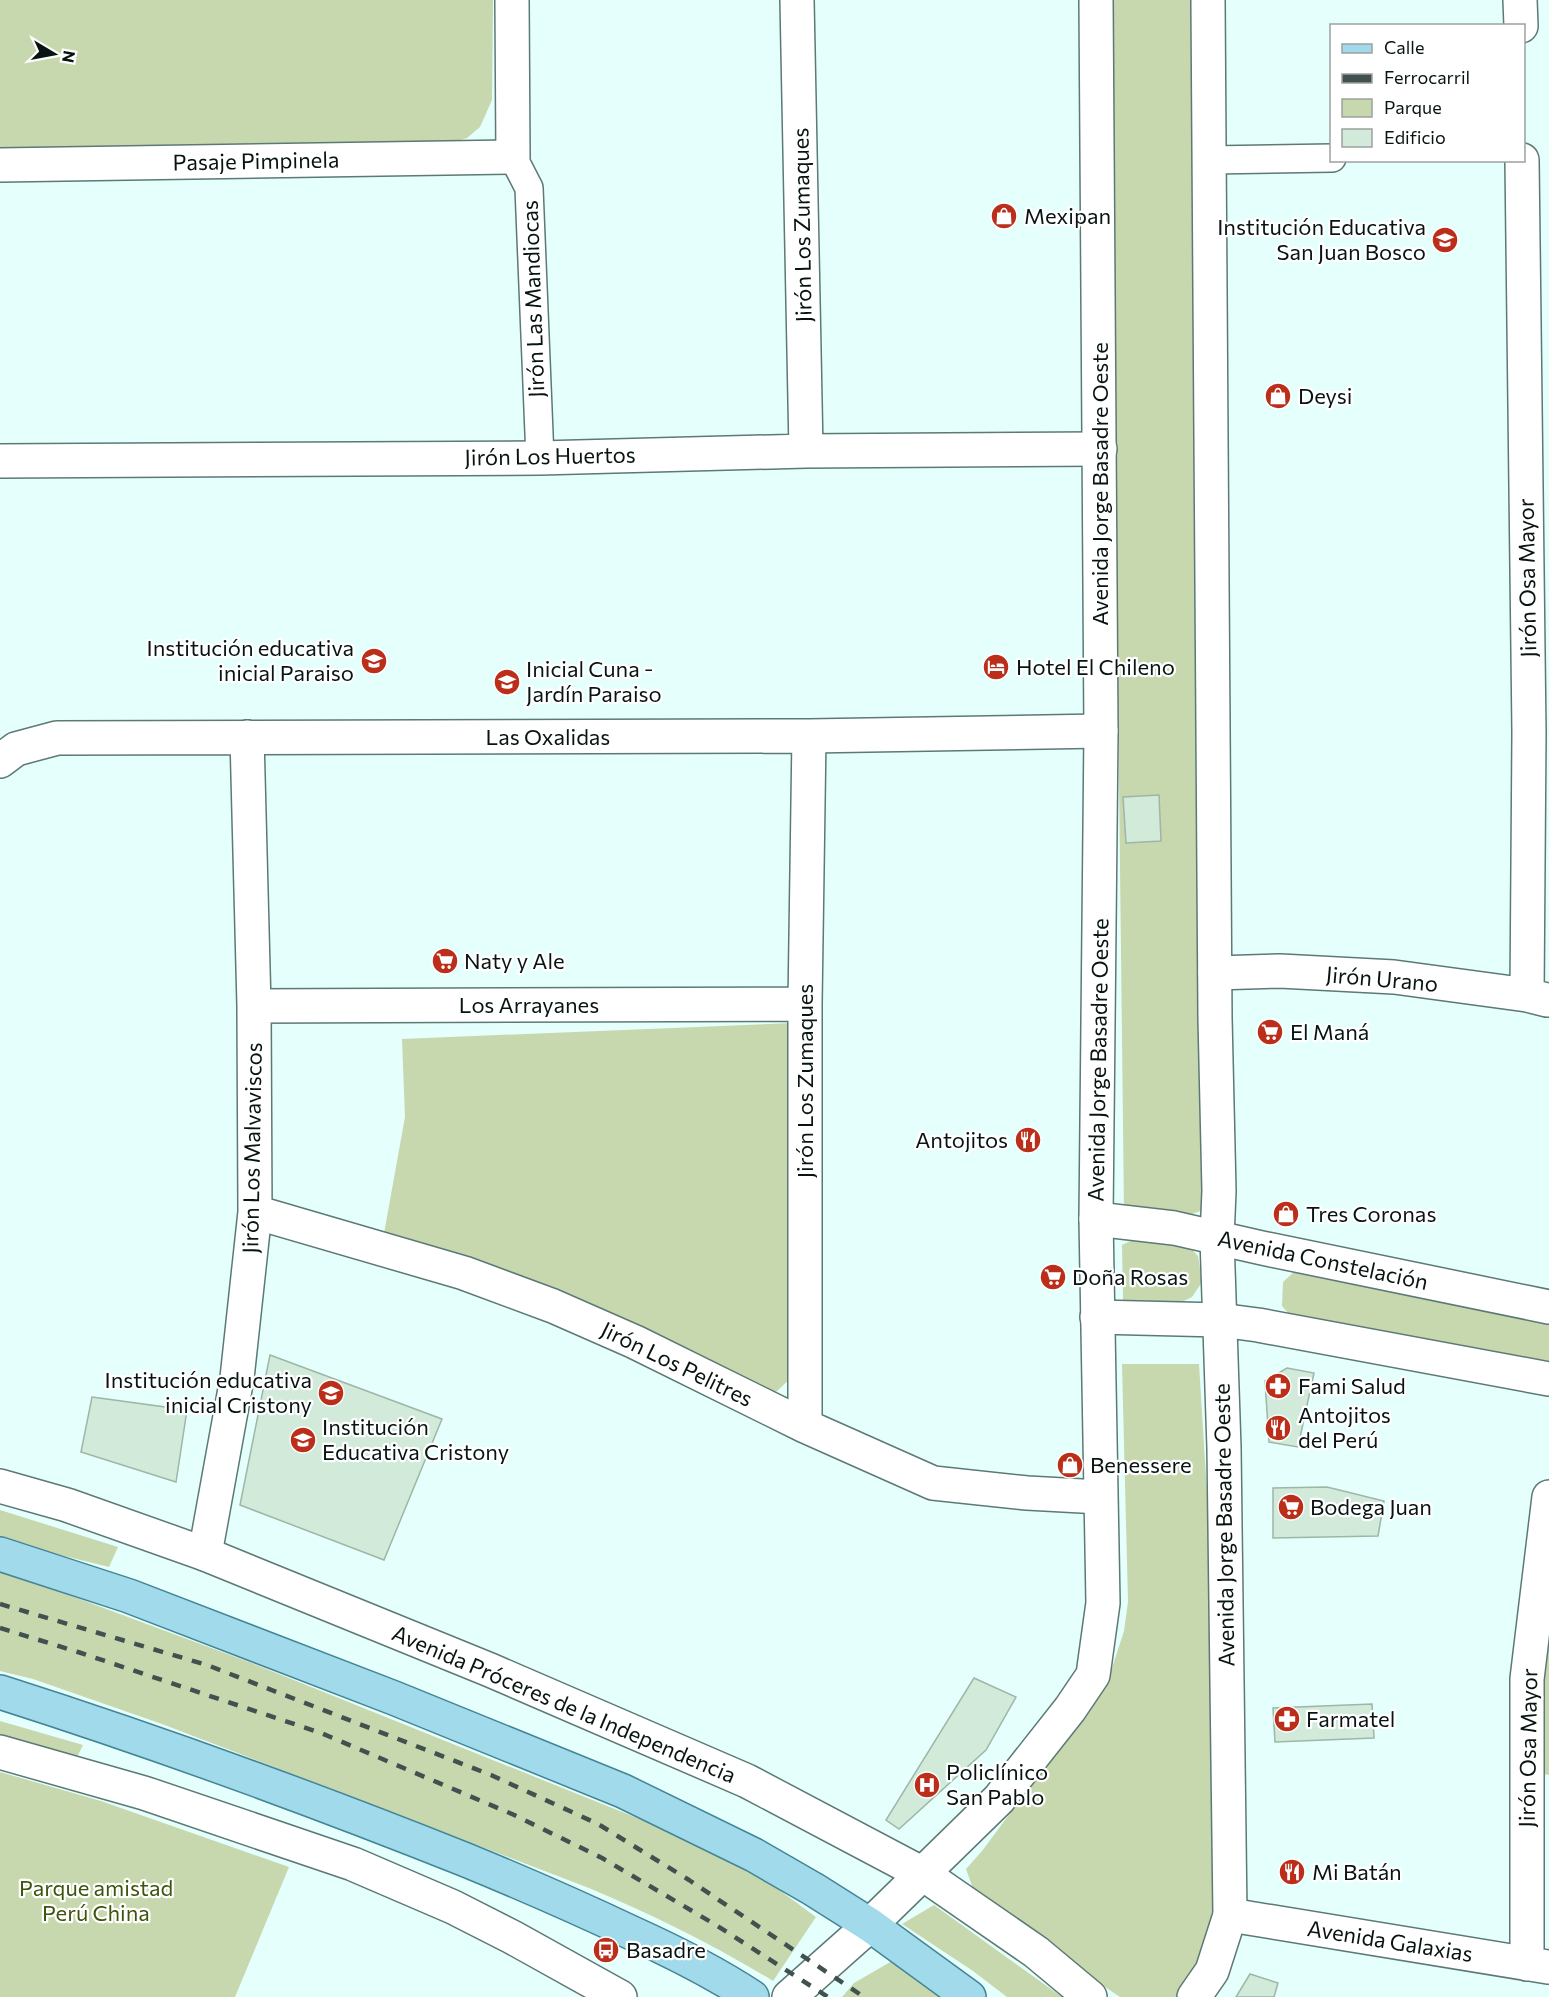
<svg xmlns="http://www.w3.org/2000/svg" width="1549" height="1997" viewBox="0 0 1549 1997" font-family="Commissioner,sans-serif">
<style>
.green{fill:#c7d7ae}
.building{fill:#d1eada;stroke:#9eb6a6;stroke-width:1.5}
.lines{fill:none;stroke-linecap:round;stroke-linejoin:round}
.pedestrian-casing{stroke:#5c7976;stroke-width:30}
.minor-casing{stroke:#5c7976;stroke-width:36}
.tertiary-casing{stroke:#5c7976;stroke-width:36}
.secondary-casing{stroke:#5c7976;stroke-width:36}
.primary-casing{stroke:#438597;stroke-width:36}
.pedestrian{stroke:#fff;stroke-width:27}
.minor{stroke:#fff;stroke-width:33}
.tertiary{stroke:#fff;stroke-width:33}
.secondary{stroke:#fff;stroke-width:33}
.primary{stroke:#a1daeb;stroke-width:33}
.rail{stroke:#41514f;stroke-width:4.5;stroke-dasharray:10 10;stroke-linecap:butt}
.labels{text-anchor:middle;stroke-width:4.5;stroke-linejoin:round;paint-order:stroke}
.street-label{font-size:22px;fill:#081412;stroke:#fff}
.poi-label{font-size:22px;fill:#081412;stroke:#fff;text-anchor:start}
.park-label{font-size:22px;fill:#3e530b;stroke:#fff}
</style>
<rect width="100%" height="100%" fill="#e5fffc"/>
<path class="green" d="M0,0h493l-1,100 -12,27 -13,11 -21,6 -446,6z
M1110,0h83l10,1210 -19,7 -60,-6z
M793,1023l4,349 -23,22 -391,-155 22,-122 -3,-78z
M1139,1237l44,3 15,16 4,26 -10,15 -15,7 -54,-4 -1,-55z
M1296,1270l253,51v47l-255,-48 -12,-14 1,-24z
M1122,1364h77l15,243 7,313 -43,77h-58l-142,-95 -12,-33 16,-18 100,-134 30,-49 12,-37 4,-29z
M0,1510l118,37 -9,20 -109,-27z
M0,1572l58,19 191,71 433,174 89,48 45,33 -43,64c-59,-36 -120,-66 -184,-93l-427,-164 -129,-45 -33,-8z
M1549,1613v162l-5,-1 -1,-123z
M0,1721l83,24 -6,12 -77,-20z
M0,1772l101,29 188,66 -54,130h-235z
M934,1905l128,92h-55l-34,-26 -71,-47z
M892,1961l52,36h-102l12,-14z"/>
<path class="building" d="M1159,795l2,46 -35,2 -3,-46z
M270,1355l172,64 -58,141 -144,-55z
M1287,1368l27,5 -16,74 -29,-5 -4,-61z
M92,1397l95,13 -11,72 -95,-30z
M1327,1487l57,14 -6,35 -105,2v-50z
M974,1678l42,19 -30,53 -87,79 -13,-9z
M1372,1704l2,34 -99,4 -2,-34z
M1250,1974l28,9 -4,14h-38z"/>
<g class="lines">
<defs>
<path id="pedestrian" d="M513,157l16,31 11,270
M1209,160l123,-2"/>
<path id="minor" d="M797,0l9,451
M1520,0l1,26
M1522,160l7,573 -2,262
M0,165l513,-8 -1,-157
M0,461l540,-3 266,-7 294,-2
M0,761l16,-12 41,-11 752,-2 292,-5
M1215,973l65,-2 114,6 133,18 20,5
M254,1006l551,-2
M255,1212l209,61 89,33 82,36 170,84 128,57 94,10 73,4
M805,1426v-422l4,-268
M205,1554l32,-176 18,-166 -1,-206 -7,-269
M1230,1915l318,52
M1527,1964v-285l22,-182"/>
<path id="tertiary" d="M1096,1219l78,9 88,20 287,59
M1097,1317l123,3 38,5 291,54"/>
<path id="secondary" d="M0,1486l67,19 138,49 285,116 257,111 176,93 113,78 54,45
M0,1752l144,41 209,71 100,43 59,30 108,60
M789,1997l81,-72 129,-126 71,-90 23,-34 10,-72 -7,-384 5,-488 -5,-731
M1194,1997l18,-26 18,-56 -6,-467 -7,-210 2,-47 -4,-173 -7,-1018"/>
<path id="primary" d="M0,1554l129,42 265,102 229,93 131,64 59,34 57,36 99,72
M0,1692c157,50 313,107 466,168 56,23 111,47 166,73 42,19 82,39 120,64"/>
</defs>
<use href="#pedestrian" class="pedestrian-casing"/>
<use href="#minor" class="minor-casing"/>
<use href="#tertiary" class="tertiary-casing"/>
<use href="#secondary" class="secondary-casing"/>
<use href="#primary" class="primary-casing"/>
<use href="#pedestrian" class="pedestrian"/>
<use href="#minor" class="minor"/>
<use href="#tertiary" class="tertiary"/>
<use href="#secondary" class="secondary"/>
<use href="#primary" class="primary"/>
<path class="rail" d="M0,1604l207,61 284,110 107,49 91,56 175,117
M0,1628l78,24 243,81 191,81 90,44 114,67 112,72"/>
</g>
<defs>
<symbol id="shop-disc" viewBox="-11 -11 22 22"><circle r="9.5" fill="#bb2e1a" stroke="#fff"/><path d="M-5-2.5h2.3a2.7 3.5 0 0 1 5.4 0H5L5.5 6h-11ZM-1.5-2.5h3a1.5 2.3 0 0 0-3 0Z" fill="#fff"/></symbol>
<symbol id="school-disc" viewBox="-11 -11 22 22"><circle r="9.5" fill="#bb2e1a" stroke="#fff"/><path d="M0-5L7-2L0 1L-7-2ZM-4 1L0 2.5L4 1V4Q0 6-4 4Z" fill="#fff"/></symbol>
<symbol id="hotel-disc" viewBox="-11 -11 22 22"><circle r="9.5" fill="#bb2e1a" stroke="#fff"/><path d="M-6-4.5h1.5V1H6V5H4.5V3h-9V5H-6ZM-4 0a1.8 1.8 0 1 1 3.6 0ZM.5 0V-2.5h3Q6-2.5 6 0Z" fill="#fff"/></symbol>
<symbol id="supermarket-disc" viewBox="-11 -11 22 22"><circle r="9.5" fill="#bb2e1a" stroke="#fff"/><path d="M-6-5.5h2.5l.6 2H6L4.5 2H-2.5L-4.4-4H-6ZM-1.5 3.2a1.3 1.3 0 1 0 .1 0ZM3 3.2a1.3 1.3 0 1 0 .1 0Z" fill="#fff"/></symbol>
<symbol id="restaurant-disc" viewBox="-11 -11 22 22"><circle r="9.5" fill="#bb2e1a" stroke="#fff"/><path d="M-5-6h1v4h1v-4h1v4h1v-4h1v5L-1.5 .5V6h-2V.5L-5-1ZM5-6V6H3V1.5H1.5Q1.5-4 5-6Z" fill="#fff"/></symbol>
<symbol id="pharmacy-disc" viewBox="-11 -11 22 22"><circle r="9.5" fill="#bb2e1a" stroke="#fff"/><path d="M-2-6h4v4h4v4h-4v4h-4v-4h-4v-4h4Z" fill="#fff"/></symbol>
<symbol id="hospital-disc" viewBox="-11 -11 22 22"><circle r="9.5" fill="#bb2e1a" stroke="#fff"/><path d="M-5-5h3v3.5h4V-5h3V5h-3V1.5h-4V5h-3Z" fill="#fff"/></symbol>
<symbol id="bus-disc" viewBox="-11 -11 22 22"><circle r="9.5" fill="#bb2e1a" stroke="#fff"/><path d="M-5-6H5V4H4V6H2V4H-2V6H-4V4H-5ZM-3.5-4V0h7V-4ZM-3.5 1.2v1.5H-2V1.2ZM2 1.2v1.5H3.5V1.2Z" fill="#fff"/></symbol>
</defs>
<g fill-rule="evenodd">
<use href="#shop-disc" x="989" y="201" width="30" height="30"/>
<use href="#school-disc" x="1430" y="225" width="30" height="30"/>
<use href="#shop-disc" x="1263" y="381" width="30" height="30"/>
<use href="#school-disc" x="359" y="646" width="30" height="30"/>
<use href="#hotel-disc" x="981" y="652" width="30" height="30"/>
<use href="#school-disc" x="492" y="667" width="30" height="30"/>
<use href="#supermarket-disc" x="430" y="946" width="30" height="30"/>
<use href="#supermarket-disc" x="1255" y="1017" width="30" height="30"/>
<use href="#restaurant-disc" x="1013" y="1125" width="30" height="30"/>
<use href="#shop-disc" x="1271" y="1199" width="30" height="30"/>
<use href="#supermarket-disc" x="1038" y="1262" width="30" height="30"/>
<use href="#pharmacy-disc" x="1263" y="1371" width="30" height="30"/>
<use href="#school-disc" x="316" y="1378" width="30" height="30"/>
<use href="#restaurant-disc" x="1263" y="1413" width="30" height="30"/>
<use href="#school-disc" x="288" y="1425" width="30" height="30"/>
<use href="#shop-disc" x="1055" y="1450" width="30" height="30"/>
<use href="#supermarket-disc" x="1276" y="1492" width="30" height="30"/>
<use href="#pharmacy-disc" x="1272" y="1704" width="30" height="30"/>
<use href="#hospital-disc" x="912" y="1770" width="30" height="30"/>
<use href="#restaurant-disc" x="1277" y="1857" width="30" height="30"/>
<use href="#bus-disc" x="591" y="1935" width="30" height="30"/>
</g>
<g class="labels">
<g class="street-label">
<text transform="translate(256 161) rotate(-1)" y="8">Pasaje Pimpinela</text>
<text transform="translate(802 225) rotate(-91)" y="8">Jirón Los Zumaques</text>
<text transform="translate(533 299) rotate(-92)" y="8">Jirón Las Mandiocas</text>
<text transform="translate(550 456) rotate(-1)" y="8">Jirón Los Huertos</text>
<text transform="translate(1100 484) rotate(-90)" y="8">Avenida Jorge Basadre Oeste</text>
<text transform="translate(1527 578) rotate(-91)" y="8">Jirón Osa Mayor</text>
<text x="548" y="745">Las Oxalidas</text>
<text transform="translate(1382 979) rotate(5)" y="8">Jirón Urano</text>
<text x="529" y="1013">Los Arrayanes</text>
<text transform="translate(1098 1060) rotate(-89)" y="8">Avenida Jorge Basadre Oeste</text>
<text transform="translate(805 1081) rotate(-90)" y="8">Jirón Los Zumaques</text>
<text transform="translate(252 1148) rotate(-89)" y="8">Jirón Los Malvaviscos</text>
<text transform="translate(1323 1260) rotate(12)" y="8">Avenida Constelación</text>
<text transform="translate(677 1364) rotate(26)" y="8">Jirón Los Pelitres</text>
<text transform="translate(1224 1525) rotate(-91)" y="8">Avenida Jorge Basadre Oeste</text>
<text transform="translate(564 1704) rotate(23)" y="8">Avenida Próceres de la Independencia</text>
<text transform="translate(1528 1748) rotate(-89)" y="8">Jirón Osa Mayor</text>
<text transform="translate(1390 1941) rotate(9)" y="8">Avenida Galaxias</text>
</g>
<g class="poi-label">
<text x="1024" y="224">Mexipan</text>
<text x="1426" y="235" text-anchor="end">Institución Educativa<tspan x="1426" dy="25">San Juan Bosco</tspan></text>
<text x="1298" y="404">Deysi</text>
<text x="354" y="656" text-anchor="end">Institución educativa<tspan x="354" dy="25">inicial Paraiso</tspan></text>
<text x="1016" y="675">Hotel El Chileno</text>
<text x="526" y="677">Inicial Cuna -<tspan x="526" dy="25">Jardín Paraiso</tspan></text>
<text x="464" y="969">Naty y Ale</text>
<text x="1290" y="1040">El Maná</text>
<text x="1008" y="1148" text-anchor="end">Antojitos</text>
<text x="1306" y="1222">Tres Coronas</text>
<text x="1072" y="1285">Doña Rosas</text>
<text x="312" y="1388" text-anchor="end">Institución educativa<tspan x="312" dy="25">inicial Cristony</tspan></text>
<text x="1298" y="1394">Fami Salud</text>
<text x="1298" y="1423">Antojitos<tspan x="1298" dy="25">del Perú</tspan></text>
<text x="322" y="1435">Institución<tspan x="322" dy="25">Educativa Cristony</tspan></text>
<text x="1090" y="1473">Benessere</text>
<text x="1310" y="1515">Bodega Juan</text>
<text x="1306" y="1727">Farmatel</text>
<text x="946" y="1780">Policlínico<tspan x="946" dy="25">San Pablo</tspan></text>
<text x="1312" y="1880">Mi Batán</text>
<text x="626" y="1958">Basadre</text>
</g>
<g class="park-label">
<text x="96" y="1896">Parque amistad<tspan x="96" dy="25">Perú China</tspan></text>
</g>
</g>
<rect x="1330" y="24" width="195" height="138" fill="#ffffff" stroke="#9ca1a0" stroke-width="1.5"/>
<rect x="1342" y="44" width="30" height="9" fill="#a1daeb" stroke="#9ca1a0" stroke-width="1.5"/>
<text x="1384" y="54" font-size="18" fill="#081412">Calle</text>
<rect x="1342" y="74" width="30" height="9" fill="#41514f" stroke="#9ca1a0" stroke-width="1.5"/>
<text x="1384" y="84" font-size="18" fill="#081412">Ferrocarril</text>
<rect x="1342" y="99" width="30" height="18" fill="#c7d7ae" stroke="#9ca1a0" stroke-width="1.5"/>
<text x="1384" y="114" font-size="18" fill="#081412">Parque</text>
<rect x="1342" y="129" width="30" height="18" fill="#d1eada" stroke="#9ca1a0" stroke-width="1.5"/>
<text x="1384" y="144" font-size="18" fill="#081412">Edificio</text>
<g transform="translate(54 54) rotate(100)" stroke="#ffffff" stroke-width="4.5" paint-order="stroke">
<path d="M0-4.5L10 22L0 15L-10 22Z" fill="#081412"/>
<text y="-9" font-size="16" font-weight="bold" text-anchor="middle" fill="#081412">N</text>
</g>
</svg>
